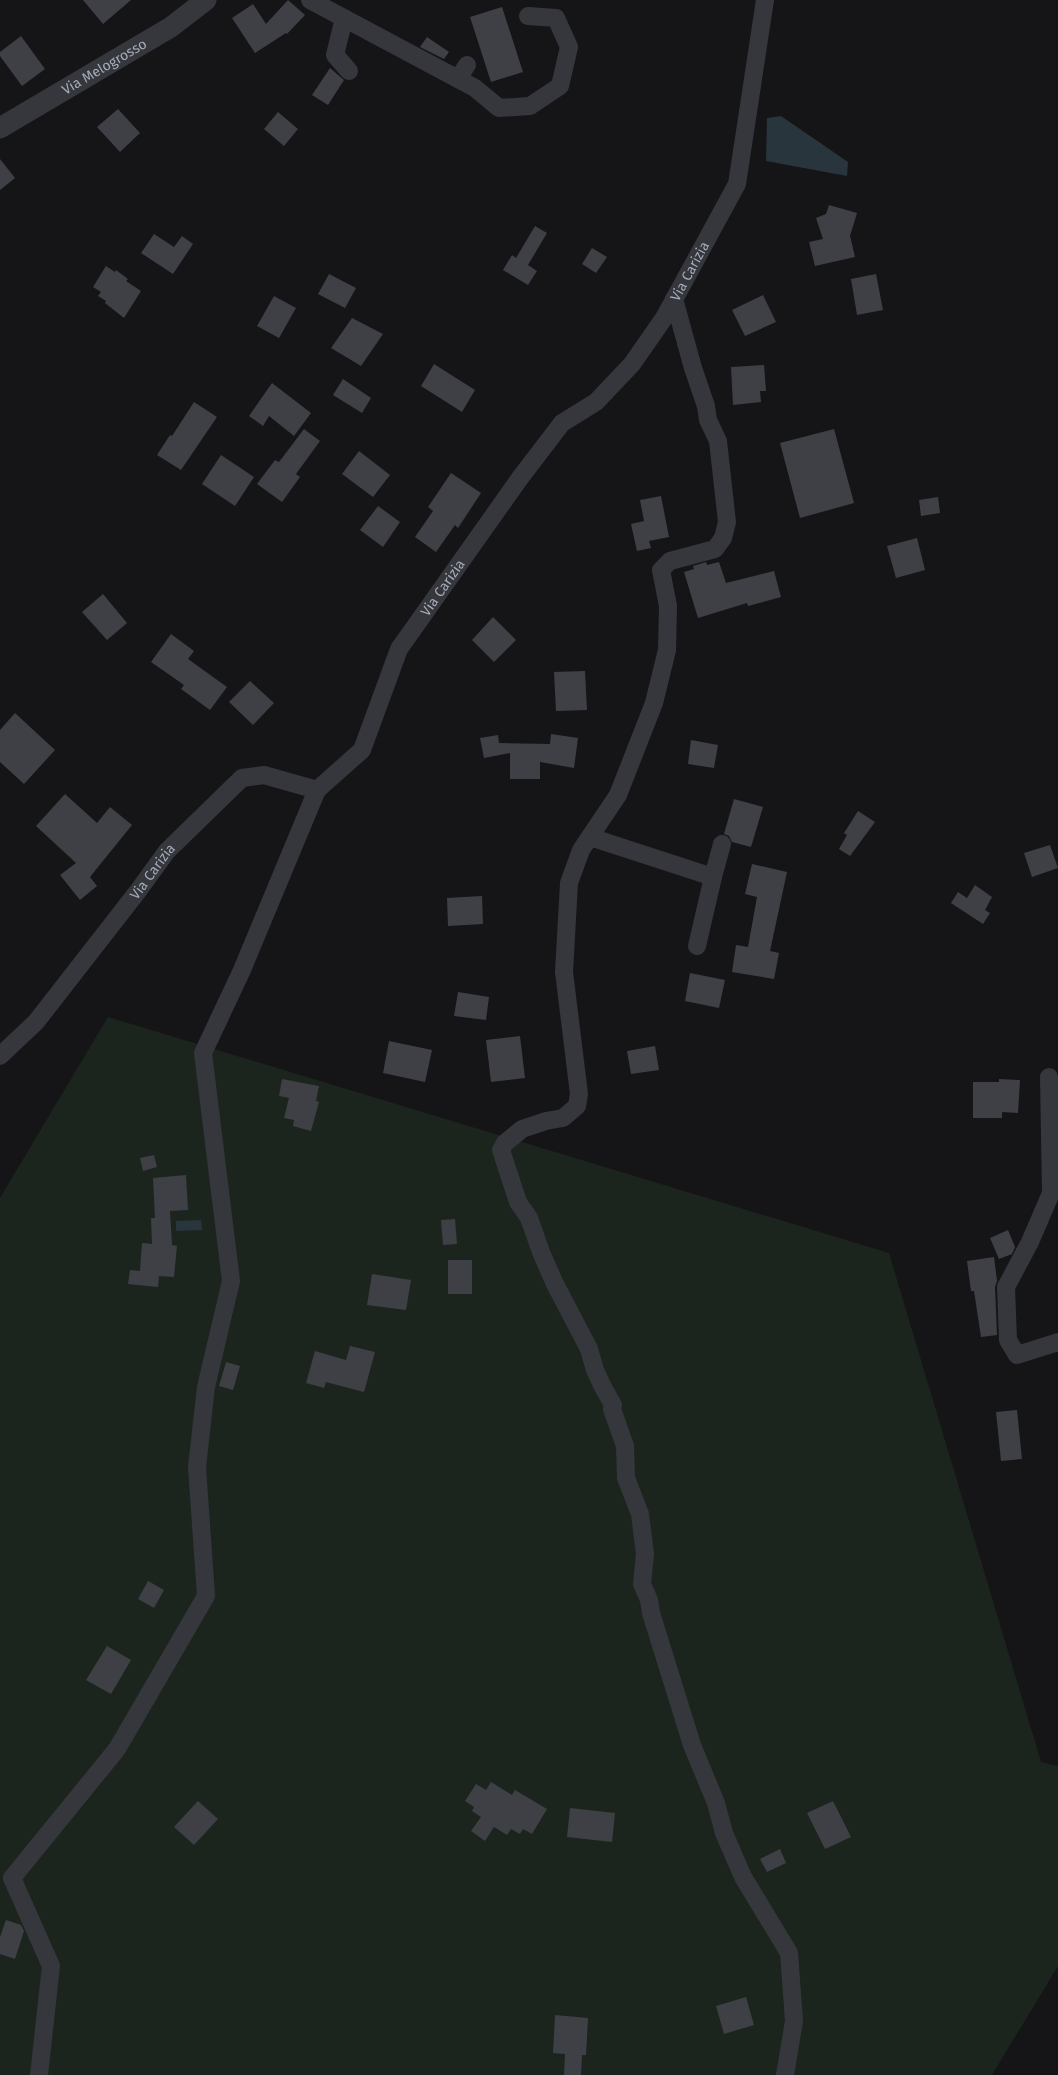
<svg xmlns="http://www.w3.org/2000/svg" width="1058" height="2075" viewBox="0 0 1058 2075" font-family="'Fira Sans',sans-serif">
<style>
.green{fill:#1c251d}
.water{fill:#29353c}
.building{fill:#3e4045}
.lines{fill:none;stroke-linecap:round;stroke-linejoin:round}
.minor{stroke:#35373c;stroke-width:18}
.tertiary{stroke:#35373c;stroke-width:21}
.labels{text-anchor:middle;stroke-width:5;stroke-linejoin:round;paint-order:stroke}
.street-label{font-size:14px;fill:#a5acb9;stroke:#101012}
</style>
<rect width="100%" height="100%" fill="#151517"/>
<path class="green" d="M108,1017l781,236 152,509 17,4v200l-66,109h-992v-877z"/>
<path class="water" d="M781,116l67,46 -1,14 -81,-15 1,-43z
M201,1220l1,10 -26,1v-10z"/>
<path class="building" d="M83,0h48l-28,24z
M288,0l17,15 -18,19 -1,-1 -31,20 -23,-35 21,-14 13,20z
M502,7l21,65 -32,10 -21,-65z
M21,36l24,33 -23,17 -22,-30v-4z
M427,37l22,15 -5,7 -24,-12z
M330,68l14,12 -16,25 -16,-10z
M118,109l22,24 -20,19 -23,-25z
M278,112l20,17 -14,17 -20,-17z
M0,159l15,19 -15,12z
M829,205l28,8 -7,23 5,21 -40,9 -6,-24 14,-3 -7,-21 10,-4z
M535,226l12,7 -19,32 9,6 -9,14 -25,-15 9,-15 4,3z
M154,234l20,13 8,-11 11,8 -20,30 -32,-21z
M592,248l15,9 -11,16 -14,-9z
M106,266l9,6 1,-2 12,9 -2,2 15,10 -17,27 -19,-15 1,-2 -8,-5 3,-4 -8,-5z
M329,274l27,14 -11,20 -27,-14z
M876,274l7,36 -26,5 -6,-36z
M763,295l13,27 -31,14 -13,-26z
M274,296l22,12 -17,30 -22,-12z
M352,318l31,16 -22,32 -30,-18z
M434,364l41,26 -13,22 -41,-26z
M764,365l2,26h-6l1,11 -28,3 -2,-38z
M343,379l28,19 -9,15 -29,-18z
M272,383l39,30 -17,23 -25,-20 -6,10 -14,-10z
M194,402l23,15 -36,53 -24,-15 13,-20 2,1z
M304,429l16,12 -24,33 4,3 -18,25 -25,-18 18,-24 4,2z
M834,429l20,74 -54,15 -20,-75z
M359,451l31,24 -17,22 -31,-23z
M221,455l33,22 -19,29 -33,-22z
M451,473l30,20 -23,35 -3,-3 -19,27 -21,-15 18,-26 -5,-4z
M661,496l8,41 -20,4 2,7 -14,3 -6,-27 13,-3 -4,-21z
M938,497l2,16 -19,3 -2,-16z
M378,506l22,16 -17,25 -23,-17z
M917,538l8,32 -29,8 -9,-32z
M706,562l1,3 12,-3 7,21 48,-12 7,26 -33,9 -1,-3 -49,15 -14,-46 10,-3 -1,-3z
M103,594l24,29 -20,17 -25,-28z
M493,617l23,23 -22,22 -22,-22z
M171,634l23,17 -6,8 39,28 -17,23 -29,-21 3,-4 -33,-23z
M585,671l2,39 -31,1 -2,-39z
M250,681l24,22 -21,22 -24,-23z
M15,713l40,37 -31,34 -24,-22v-32z
M551,734l27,4 -4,30 -34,-6v17h-30v-26l-26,5 -4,-20 18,-3 1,8 51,1z
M691,740l27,5 -4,23 -26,-4z
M65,794l32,29 13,-16 22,18 -42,52 7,9 -17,14 -20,-25 16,-12 -40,-37z
M734,799l29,8 -12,40 -19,-5 -3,-6 -5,-2z
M858,811l17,11 -25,34 -11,-7 8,-14 -3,-2z
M1050,845l8,23 -26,9 -8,-24z
M752,864l35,8 -17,79 9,2 -5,26 -42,-7 4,-27 12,2 9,-50 -12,-3z
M975,885l17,12 -7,13 5,3 -7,11 -32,-21 7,-11 9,6z
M482,896l1,28 -35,2 -1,-28z
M690,973l35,7 -6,28 -34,-7z
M458,992l31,5 -3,23 -32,-4z
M520,1036l5,42 -34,4 -5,-42z
M389,1041l43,9 -7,32 -42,-9z
M655,1046l4,24 -28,4 -4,-23z
M282,1079l37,7 -3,15 3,1 -8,29 -18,-5 1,-6 -10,-2 5,-20 -10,-2z
M999,1079l21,1 -2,33 -16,-1v6h-29v-36h26z
M154,1155l3,12 -14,4 -3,-13z
M186,1175l2,35 -18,1 2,34 5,1 -3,31 -15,-1 -1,11 -30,-3 2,-14 10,1 2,-28 10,1 -1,-26h4l-2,-40z
M455,1219l2,25 -14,1 -2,-25z
M1008,1230l7,17 -3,7 -13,5 -9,-21z
M994,1257l3,24 -2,6 2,48 -16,2 -7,-46h-3l-4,-30z
M448,1260h24v34h-24z
M372,1274l39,6 -5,30 -39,-5z
M350,1346l25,6 -11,40 -38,-10 -2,6 -18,-5 9,-32 31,9z
M226,1362l14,4 -7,24 -14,-4z
M1017,1410l5,49 -21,2 -5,-49z
M148,1581l16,9 -10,18 -16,-9z
M107,1646l24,14 -20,34 -25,-14z
M491,1782l21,13 3,-5 32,19 -15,25 -9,-5 -3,5 -9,-5 -4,6 -13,-8 -9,14 -14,-10 10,-14 -9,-6 2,-4 -9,-6 11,-17 10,6z
M198,1801l20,18 -24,26 -20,-18z
M833,1801l18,36 -26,12 -18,-36z
M570,1808l45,5 -3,29 -45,-5z
M780,1849l6,14 -19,9 -7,-13z
M6,1920l15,5 3,6 -9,28 -15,-5v-17z
M746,1997l8,28 -30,9 -8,-28z
M555,2015l33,3 -2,37h-4l-1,20h-17l1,-21 -12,-1z"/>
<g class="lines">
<g class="minor">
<path d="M310,0l165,88 24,20 31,-2 30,-20 9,-39 -13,-29 -28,-2"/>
<path d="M344,18l-9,37 14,16"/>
<path d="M458,79l9,-14"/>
<path d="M674,299l19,69 13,38 2,14 10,21 9,81 -4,16 -8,11 -45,12 -9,9 7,36 -1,44 -13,53 -36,92 -37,55 -12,33 -5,89 15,122 -2,12 -14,12 -17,3 -24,8 -17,14 -4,7 17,52 11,16 12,34 13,30 35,67 6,21 8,17 10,18 -1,4 13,37 1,32 14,36 5,40 -3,30 7,16 2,13 41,132 24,58 8,30 19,44 46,76 5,68 -9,54"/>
<path d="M590,837l123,40 -16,69"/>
<path d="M713,877l9,-33"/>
<path id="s1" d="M0,1056l36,-34 102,-131 29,-40 75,-73 22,-3 53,15 45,-40 37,-101 121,-171 42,-55 34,-21 36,-38 32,-46 73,-134 28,-184"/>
<path d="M1049,1077l2,116 -21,49 -24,45 2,53 9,15 41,-13"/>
<path d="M39,2075l12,-109 -39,-88 105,-129 89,-153 -9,-129 9,-80 25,-106 -28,-228 39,-83 75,-180"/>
</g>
<path class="tertiary" id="s2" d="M0,128l171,-101 35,-27"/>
</g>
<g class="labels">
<g class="street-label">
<text dy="5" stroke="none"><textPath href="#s2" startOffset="121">Via Melogrosso</textPath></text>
<text dy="5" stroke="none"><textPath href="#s1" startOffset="1095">Via Carizia</textPath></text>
<text dy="5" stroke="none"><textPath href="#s1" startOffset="690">Via Carizia</textPath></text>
<text dy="5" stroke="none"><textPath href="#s1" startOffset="240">Via Carizia</textPath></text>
</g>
</g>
</svg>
